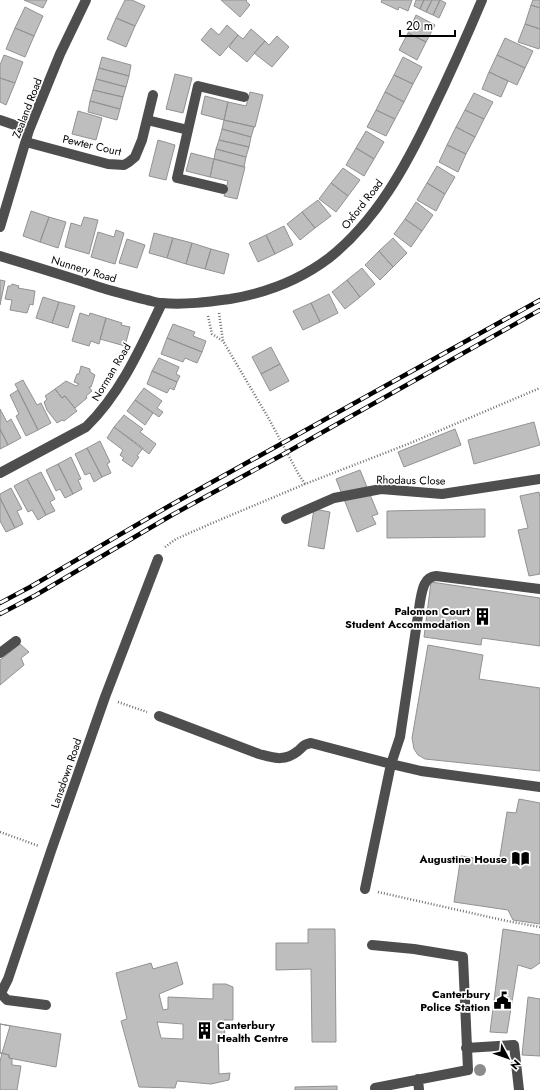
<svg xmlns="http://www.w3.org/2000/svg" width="540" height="1090" viewBox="0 0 540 1090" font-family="Jost,sans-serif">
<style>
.building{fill:#bebebe;stroke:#929292;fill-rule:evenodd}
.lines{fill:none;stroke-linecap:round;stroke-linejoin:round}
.path{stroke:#707070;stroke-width:2.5;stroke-dasharray:1 2;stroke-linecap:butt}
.minor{stroke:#4e4e4e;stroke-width:10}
.rail-casing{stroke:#000;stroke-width:4.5}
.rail{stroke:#fff;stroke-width:3;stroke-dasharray:9;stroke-linecap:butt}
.tree{fill:#8b8b8b}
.labels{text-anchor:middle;stroke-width:3.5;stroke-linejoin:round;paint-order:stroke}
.street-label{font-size:11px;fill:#000;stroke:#fff}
.poi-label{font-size:11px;font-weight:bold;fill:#000;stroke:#fff;text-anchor:end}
</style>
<rect width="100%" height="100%" fill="#fff"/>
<path class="building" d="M24,0h23l-4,8z
M125,0h7l13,6 -10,20 -19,-8z
M221,0h26l-1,1 4,4 -10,12z
M382,0h30l-4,11 -9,-4 -1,3 -17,-8z
M416,0h8l-4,9 -6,-3z
M424,0h8l-6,12 -6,-3z
M432,0h8l-7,15 -7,-3z
M440,0l6,3 -7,15 -6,-3z
M533,0h7v8l-9,-3z
M531,5l9,3v21l-15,-5z
M25,7l18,9 -9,20 -19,-8z
M416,15l19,10 -9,17 -18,-9z
M116,18l19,8 -9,21 -19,-8z
M525,24l15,5v16l-1,4 -21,-7z
M227,25l11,10 -18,21 -19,-16 10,-12 8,7z
M15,28l19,8 -9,21 -19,-8z
M251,29l14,12 -18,21 -18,-15 9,-12 5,4z
M408,33l18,9 -9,18 -18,-10z
M277,36l12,11 -17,20 -18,-14 11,-12 4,4z
M505,38l28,13 -8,17 -28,-13z
M4,55l19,7 -8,21 -15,-5v-13z
M497,55l28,13 -8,17 -28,-13z
M102,57l29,8 -2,11 -30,-8z
M403,57l19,10 -9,17 -19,-9z
M99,68l30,8 -3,11 -30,-8z
M489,72l19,9 -7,16 -19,-8z
M175,74l17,4 -9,35 -17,-4z
M394,75l19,9 -9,18 -19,-10z
M0,78l15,5 -9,22 -6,-3z
M96,79l30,8 -3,10 -30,-7z
M93,90l30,7 -3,12 -30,-8z
M250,92l13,3 -8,32 -31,-7 4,-18 18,4z
M385,92l19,10 -9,17 -19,-9z
M474,93l19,9 -9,17 -19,-9z
M205,96l23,6 -4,18 -23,-6z
M90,101l30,8 -3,11 -29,-8z
M376,110l19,9 -9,17 -19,-9z
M465,110l19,9 -9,18 -19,-10z
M78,111l24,7 -6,22 -24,-6z
M224,120l30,7 -3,10 -29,-8z
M456,127l19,10 -9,17 -19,-9z
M222,129l29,8 -2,10 -30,-7z
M366,131l18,11 -10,17 -18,-11z
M158,140l17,5 -9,35 -17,-4z
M219,140l30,7 -3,10 -30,-8z
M447,145l19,9 -8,18 -19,-10z
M356,148l18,11 -10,17 -18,-11z
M216,149l30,8 -2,10 -30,-8z
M191,153l23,6 -4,18 -24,-6z
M214,159l31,8 -8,32 -13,-3 4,-15 -18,-4z
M437,166l18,11 -10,17 -18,-11z
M343,168l17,12 -12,16 -17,-13z
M331,183l17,13 -12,16 -17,-13z
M427,183l18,11 -9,17 -19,-11z
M318,200l13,16 -16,12 -13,-16z
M416,202l17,13 -11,16 -17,-12z
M31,211l18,6 -9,25 -17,-6z
M302,212l13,16 -15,12 -13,-16z
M49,217l17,5 -8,26 -18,-6z
M84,217l14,3 -9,34 -24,-7 6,-24 10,3z
M405,219l17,12 -11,16 -17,-13z
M284,226l9,19 -18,9 -9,-19z
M116,230l8,3 -9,31 -24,-7 7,-25 16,5z
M154,233l19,5 -6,20 -18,-5z
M266,235l9,19 -17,8 -9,-19z
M173,238l19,5 -6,21 -19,-6z
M393,238l14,15 -14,14 -14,-16z
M127,239l18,6 -8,23 -18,-5z
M192,243l19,6 -6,20 -19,-5z
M211,249l18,5 -5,20 -19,-5z
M379,251l14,16 -13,13 -15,-15z
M362,268l13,16 -15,13 -13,-17z
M0,280l5,1 -5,24z
M347,280l13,17 -15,12 -13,-17z
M12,284l7,2 -1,2 17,3 -2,14 -3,-1 -3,9 -17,-3 2,-10 -7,-1 3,-13h3z
M329,294l9,19 -18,9 -9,-19z
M43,297l16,5 -7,21 -16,-5z
M59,302l16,4 -7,22 -16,-5z
M311,303l9,19 -17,8 -10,-19z
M80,313l9,3 1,-3 16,5 -7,26 -8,-3 -2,5 -17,-5z
M106,318l16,5 -1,2 9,2 -5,19 -25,-7z
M173,324l22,8 -2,4 13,5 -4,11 -35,-14z
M167,338l35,14 -5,11 -12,-5 -2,4 -22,-8z
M271,347l9,17 -19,10 -9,-17z
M159,358l20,9 -3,7 4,2 -3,6 -25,-11z
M280,364l9,17 -19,10 -9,-17z
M81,366l9,3v3l5,3 -4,12h-2l3,4 -6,5 1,2 -12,10 -10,-12 -3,2 -7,-9 11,-8 10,5 3,-2 -5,-2 3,-8h2z
M152,371l25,11 -3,8 -4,-2 -3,5 -20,-9z
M23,380l14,25 4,-2 10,20 -13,7 -23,-46z
M144,388l18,13 -5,7 6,4 -4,5 -24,-17z
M55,389l7,9 3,-2 12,15 -13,10 -2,-1 -5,3 -10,-13 -3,-8 3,-3 -2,-3z
M18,390l20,40 -12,6 -10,-20 3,-2 -9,-19z
M135,400l18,13 -8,12 -18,-14z
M0,409l7,13 4,-3 10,19 -13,7 -8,-16z
M124,415l19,14 -3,3 16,12 -7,10 -35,-27z
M534,422l6,23 -66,19 -6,-24z
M114,427l29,21 -6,8 2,1 -7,10 -10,-7 2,-2 -4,-3 3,-5 -16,-12z
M0,429l8,16 -8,4z
M455,429l6,16 -57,22 -6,-15z
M100,441l10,21 -3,2 4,9 -9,4 -15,-29z
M87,448l15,29 -8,5 -4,-9 -5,2 -10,-21z
M71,457l10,22 -3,1 4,9 -9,5 -15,-30z
M58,464l15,30 -8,4 -5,-9 -4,2 -10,-21z
M360,470l18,44 -6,2 4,8 -19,8 -21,-53z
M41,472l14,27 -5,3 5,9 -9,4 -19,-36z
M27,479l19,36 -8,5 -6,-10 -4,2 -14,-26z
M11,488l11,21 -5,2 6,13 -8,4 -15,-30v-4z
M539,492l1,6v76l-11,2 -11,-46 10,-2 -8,-32z
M0,498l15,30 -9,4 -6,-11z
M314,509l16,3 -6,37 -16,-3z
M485,509v28l-98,1v-27z
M431,582l109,16v48l-58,-8 -1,7 -57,-8z
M20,644l9,8 -8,6 3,7 -24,20v-25z
M428,645l55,10 -4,24 61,9v83l-115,-12 -7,-4 -4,-6 -2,-11z
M519,799l21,4v121l-27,-4 -5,-10 -54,-8 7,-46 38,6 8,-50 9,1z
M308,929h27l1,113h-24l-1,-73 -35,1v-27h32z
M503,929l37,6v28l-9,6 -13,-4 -11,68 -17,-1z
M177,962l6,22 -24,10 4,16 5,-1v-12l45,2v-15h13l7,3v33h-9l1,17h-7l1,37 11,-1 -1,7 -18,4 -34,-3 -2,7 -36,-1 -18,-66 6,-2 -11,-46 35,-10 2,6zM157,1022l26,2v15l-22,-1z
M528,997l12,2v57l-18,-1z
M0,1024l61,10 -5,33 -47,-9v-3l-9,-2z
M0,1024l10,2 -8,27h-2z
M2,1053l7,2v3l3,1v6l9,1 -4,24h-17v-28z
M337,1086v4h-42v-3z"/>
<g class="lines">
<path class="path" d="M219,313l4,28 46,78 30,56 6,9
M208,316l4,18 11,7
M165,547l11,-8 34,-15 95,-40 103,-40 132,-56
M118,702l29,10
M0,832l39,14
M378,892l129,29 33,6"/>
<path class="minor" d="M0,120l29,10
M147,120l41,10
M26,142l82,22 16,1 5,-3 6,-5 7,-17 11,-45
M223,189l-46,-11 21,-92 46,11
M0,227l29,-97 31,-76 26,-54
M0,256c33,10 66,20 99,31 16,5 32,9 48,13 5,1 10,3 15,3 23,2 46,-1 68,-4 36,-6 70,-19 99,-41 47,-37 77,-92 102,-145 18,-37 35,-75 51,-113
M0,473l86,-46c35,-34 55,-80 76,-124
M286,519l48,-21 47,-9 61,5 98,-15
M0,653l16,-12
M159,716l100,38c15,4 25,8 39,-3 6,-5 4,-6 13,-8l80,21 9,-27 20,-135c2,-10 3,-25 16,-26l104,13
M365,889l26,-125 30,7 119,16
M372,945l42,4 49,8 5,113 -93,18
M1,994l6,6 39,5
M0,995l8,-16 43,-128 54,-154 53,-138
M466,1048l48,-3 5,45
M418,1079l1,11"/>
<defs>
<path id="rail" d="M0,603l30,-16 139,-81 371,-206
M0,614l36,-19 136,-80 110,-60 258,-145"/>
</defs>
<use href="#rail" class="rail-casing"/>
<use href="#rail" class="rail"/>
</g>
<circle class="tree" cx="480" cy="1070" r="6"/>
<defs>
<symbol id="building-bare" viewBox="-9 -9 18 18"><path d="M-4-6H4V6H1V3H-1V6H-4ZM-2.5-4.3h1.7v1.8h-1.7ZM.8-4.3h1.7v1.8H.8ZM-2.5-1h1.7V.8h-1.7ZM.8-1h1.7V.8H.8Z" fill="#000" stroke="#fff" stroke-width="2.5" paint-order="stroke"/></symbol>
<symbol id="library-bare" viewBox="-9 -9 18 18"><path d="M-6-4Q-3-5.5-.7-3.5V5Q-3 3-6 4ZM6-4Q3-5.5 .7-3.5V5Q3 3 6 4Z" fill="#000" stroke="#fff" stroke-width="2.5" paint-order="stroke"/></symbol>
<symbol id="civic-bare" viewBox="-9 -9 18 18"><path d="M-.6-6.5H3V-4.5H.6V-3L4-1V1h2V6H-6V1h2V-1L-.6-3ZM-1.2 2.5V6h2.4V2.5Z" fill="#000" stroke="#fff" stroke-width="2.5" paint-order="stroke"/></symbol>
</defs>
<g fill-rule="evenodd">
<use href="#building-bare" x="470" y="604" width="25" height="25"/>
<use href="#library-bare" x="508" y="846" width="25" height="25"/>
<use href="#civic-bare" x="490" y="988" width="25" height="25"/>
<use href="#building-bare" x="192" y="1018" width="25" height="25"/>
</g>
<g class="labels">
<g class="street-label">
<text transform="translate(27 108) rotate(-69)" y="4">Zealand Road</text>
<text transform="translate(92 145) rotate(13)" y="4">Pewter Court</text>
<text transform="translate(362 204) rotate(-52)" y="4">Oxford Road</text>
<text transform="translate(84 269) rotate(17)" y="4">Nunnery Road</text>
<text transform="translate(111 372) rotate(-59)" y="4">Norman Road</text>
<text transform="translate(411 480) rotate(1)" y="4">Rhodaus Close</text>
<text transform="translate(66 773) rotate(-71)" y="4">Lansdown Road</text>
</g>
<g class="poi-label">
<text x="470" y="615">Palomon Court<tspan x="470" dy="13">Student Accommodation</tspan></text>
<text x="507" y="863">Augustine House</text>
<text x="490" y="998">Canterbury<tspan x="490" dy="13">Police Station</tspan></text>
<text x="217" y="1029" text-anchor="start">Canterbury<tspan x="217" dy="13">Health Centre</tspan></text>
</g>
</g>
<g transform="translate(508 1058) rotate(131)" stroke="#ffffff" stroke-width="3" paint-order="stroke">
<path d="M0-3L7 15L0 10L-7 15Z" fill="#000000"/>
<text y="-6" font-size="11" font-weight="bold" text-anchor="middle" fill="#000000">N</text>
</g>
<path d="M400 30v6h55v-6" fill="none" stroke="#000000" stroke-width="2"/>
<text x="406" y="30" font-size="12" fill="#000000" stroke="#ffffff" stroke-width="3" paint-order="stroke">20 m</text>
</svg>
